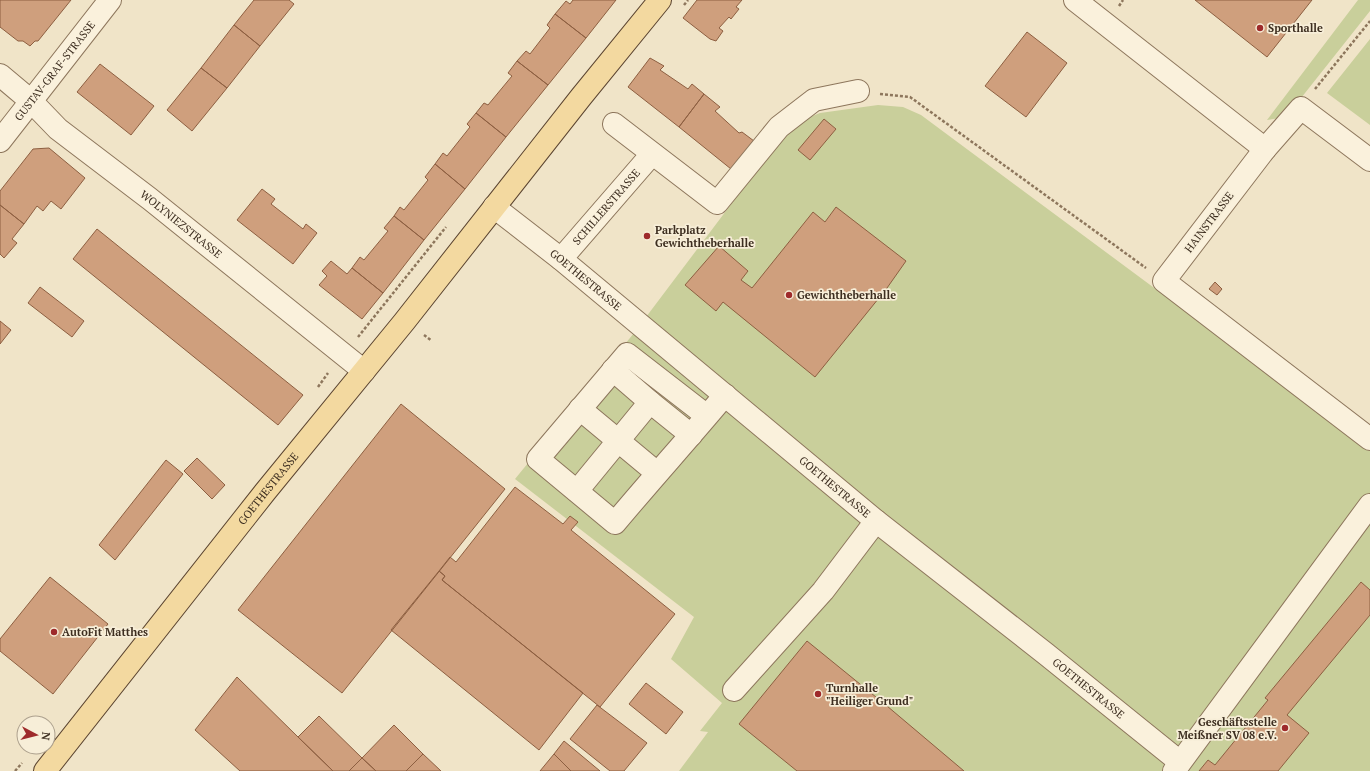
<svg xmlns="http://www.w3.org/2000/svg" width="1370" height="771" viewBox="0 0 1370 771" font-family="'PT Serif',serif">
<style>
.green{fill:#c9cf9b}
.building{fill:#cf9f7d;stroke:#8d5f41}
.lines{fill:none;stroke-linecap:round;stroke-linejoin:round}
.minor-casing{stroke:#8d765c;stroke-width:24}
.major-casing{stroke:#5b4430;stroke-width:24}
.path{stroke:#8d765c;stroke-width:2.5;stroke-dasharray:3 2;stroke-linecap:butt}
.minor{stroke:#faf1dc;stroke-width:22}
.major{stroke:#f3d9a0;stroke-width:22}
.poi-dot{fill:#9e2a2b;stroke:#f7eed8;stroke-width:1.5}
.labels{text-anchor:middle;stroke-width:3.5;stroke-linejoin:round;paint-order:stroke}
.poi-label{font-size:11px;font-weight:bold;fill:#3d2e20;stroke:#f7eed8;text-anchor:start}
.street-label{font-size:11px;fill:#3d2e20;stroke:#f7eed8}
</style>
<rect width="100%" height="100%" fill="#f0e4c8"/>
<path class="green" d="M1358,0h12v11l-84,106 -19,3z
M1370,39v86l-43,-32z
M878,105l25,2 18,8 449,333v323h-691l29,-39 -8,-1 22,-28 -51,-44 23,-42 -179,-138 119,-146 150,-199 11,-11 25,-10z"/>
<path class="building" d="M0,0h71l-33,41h-3l-5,5 -7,-5h-5l-18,-14z
M254,0h35l5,4 -34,42 -26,-21z
M573,0h43l-30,38 -31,-24 11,-13 4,3z
M697,0h45l-6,7 3,2 -8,10 -2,-2 -10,11 4,3 -7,10 -6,-2 -27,-21z
M1195,0h117l-45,57z
M555,14l31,24 -38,47 -31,-24 9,-10 4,3 20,-26 -3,-3z
M234,25l26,21 -33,42 -26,-20z
M1027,32l40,31 -41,54 -41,-31z
M650,58l14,8 -4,4 28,19 4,-5 12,10 -25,33 -51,-40z
M517,61l31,24 -42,52 -30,-24 8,-10 4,2 24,-29 -4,-3z
M100,64l54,42 -23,29 -54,-43z
M201,68l26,20 -35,43 -25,-21z
M704,94l16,13 -5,4 24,22 3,-1 12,9 -23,28 -52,-42z
M476,113l30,24 -41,52 -30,-25 8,-11 4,3 23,-29 -3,-3z
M824,119l12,10 -26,31 -12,-10z
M49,148l36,30 -24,31 -10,-8 -8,10 -6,-5 -13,18 -24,-19v-14l33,-42z
M435,164l30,25 -41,51 -30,-24 6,-9 4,3 24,-30 -3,-3z
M262,189l13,10 -4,5 32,25 3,-5 11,9 -24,31 -56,-44z
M0,205l24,19 -12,15 5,4 -13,15 -4,-4z
M836,207l70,54 -19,27 -72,89 -92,-75 -7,9 -31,-26 34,-39 29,25 -7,9 11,8 61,-76 12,10z
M394,216l30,24 -41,53 -31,-25 8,-11 4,3 24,-29 -4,-3z
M97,229l206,166 -25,30 -205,-166z
M331,261l16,13 5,-6 31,25 -21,26 -43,-34 8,-9 -5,-5z
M1215,282l7,7 -5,6 -8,-6z
M40,287l44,34 -12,16 -44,-34z
M0,321l11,9 -11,14z
M401,404l104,85 -163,204 -104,-83z
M197,458l28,27 -13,14 -28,-28z
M166,460l17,14 -68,86 -16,-15z
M515,487l48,37 7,-8 8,6 -7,8 104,84 -75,93 -158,-127 3,-4 -6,-5 11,-14 6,5z
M439,571l6,5 -3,4 141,113 -44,57 -148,-120z
M50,577l58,47 -55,70 -53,-43v-12z
M1361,582l9,8v25l-83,100 22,18 -31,38h-79l9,-11 7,5 53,-65 -3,-2z
M807,641l80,65 77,65h-167l-58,-47z
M237,677l61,60 35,34h-93l-45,-41z
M646,683l37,29 -17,22 -37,-30z
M597,705l50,38 -23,28h-14l-40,-32z
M319,716l43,42 -13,13h-16l-35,-34z
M394,725l29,29 -17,17h-30l-14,-13z
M564,741l36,30h-29l-17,-17z
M423,754l18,17h-35z
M554,754l17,17h-31z
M362,758l14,13h-27z"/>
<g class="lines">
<defs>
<g id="minor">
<path d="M1075,0l190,149"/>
<path id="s1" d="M0,75l31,26 27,28 92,70 214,172"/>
<path d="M614,124l103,79 62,-76 35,-27 44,-9"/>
<path id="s2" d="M0,141l110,-141"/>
<path d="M1370,160l-69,-52 -36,41 -101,132 206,158"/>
<path id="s3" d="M494,207l67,52 315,262 170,133 134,108"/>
<path id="s4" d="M561,259l91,-105"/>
<path d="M613,370l37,32"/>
<path d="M580,409l77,64"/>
<path d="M707,416l-80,-62 -89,105 77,64c36,-43 74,-85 110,-128"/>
<path d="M577,491l73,-89 41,33"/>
<path d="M734,690l89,-99 53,-70"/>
<path d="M1174,771l196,-266"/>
</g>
<g id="major">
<path id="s5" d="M45,771l220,-279 139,-170 177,-225 79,-97"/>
</g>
</defs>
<use href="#minor" class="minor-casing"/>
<use href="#major" class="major-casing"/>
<path class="path" d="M684,5l4,-5
M1119,6l4,-6
M1315,89l55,-68
M880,94l30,3 236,171
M424,335l8,6
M358,337l88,-110
M318,387l10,-14
M15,771l7,-8"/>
<use href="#minor" class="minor"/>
<use href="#major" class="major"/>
</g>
<g class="poi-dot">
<circle cx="1260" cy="28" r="4"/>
<circle cx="647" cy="236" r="4"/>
<circle cx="789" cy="295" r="4"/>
<circle cx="54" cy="632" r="4"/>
<circle cx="818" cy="694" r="4"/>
<circle cx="1285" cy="728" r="4"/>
</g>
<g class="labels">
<g class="poi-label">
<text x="1268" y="32">Sporthalle</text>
<text x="655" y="234">Parkplatz<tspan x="655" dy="13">Gewichtheberhalle</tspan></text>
<text x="797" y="299">Gewichtheberhalle</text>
<text x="62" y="636">AutoFit Matthes</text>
<text x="826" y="692">Turnhalle<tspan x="826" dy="13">"Heiliger Grund"</tspan></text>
<text x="1277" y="726" text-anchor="end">Geschäftsstelle<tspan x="1277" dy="13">Meißner SV 08 e.V.</tspan></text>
</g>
<g class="street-label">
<text dy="4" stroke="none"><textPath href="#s2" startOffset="89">GUSTAV-GRAF-STRASSE</textPath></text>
<text dy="4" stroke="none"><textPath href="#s4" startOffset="69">SCHILLERSTRASSE</textPath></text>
<text transform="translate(1209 222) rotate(-53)" y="4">HAINSTRASSE</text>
<text dy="4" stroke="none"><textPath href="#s1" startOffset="235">WOLYNIEZSTRASSE</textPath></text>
<text dy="4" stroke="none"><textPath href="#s3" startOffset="117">GOETHESTRASSE</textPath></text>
<text dy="4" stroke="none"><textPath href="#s3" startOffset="441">GOETHESTRASSE</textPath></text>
<text dy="4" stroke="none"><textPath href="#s5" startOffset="360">GOETHESTRASSE</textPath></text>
<text dy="4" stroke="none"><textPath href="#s3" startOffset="765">GOETHESTRASSE</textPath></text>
</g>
</g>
<g transform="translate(36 735) rotate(97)"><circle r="19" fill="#f7eed8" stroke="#ada18e"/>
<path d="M0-3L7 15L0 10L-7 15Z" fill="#9e2a2b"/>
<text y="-6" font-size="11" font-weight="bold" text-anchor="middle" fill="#3d2e20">N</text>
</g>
</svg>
